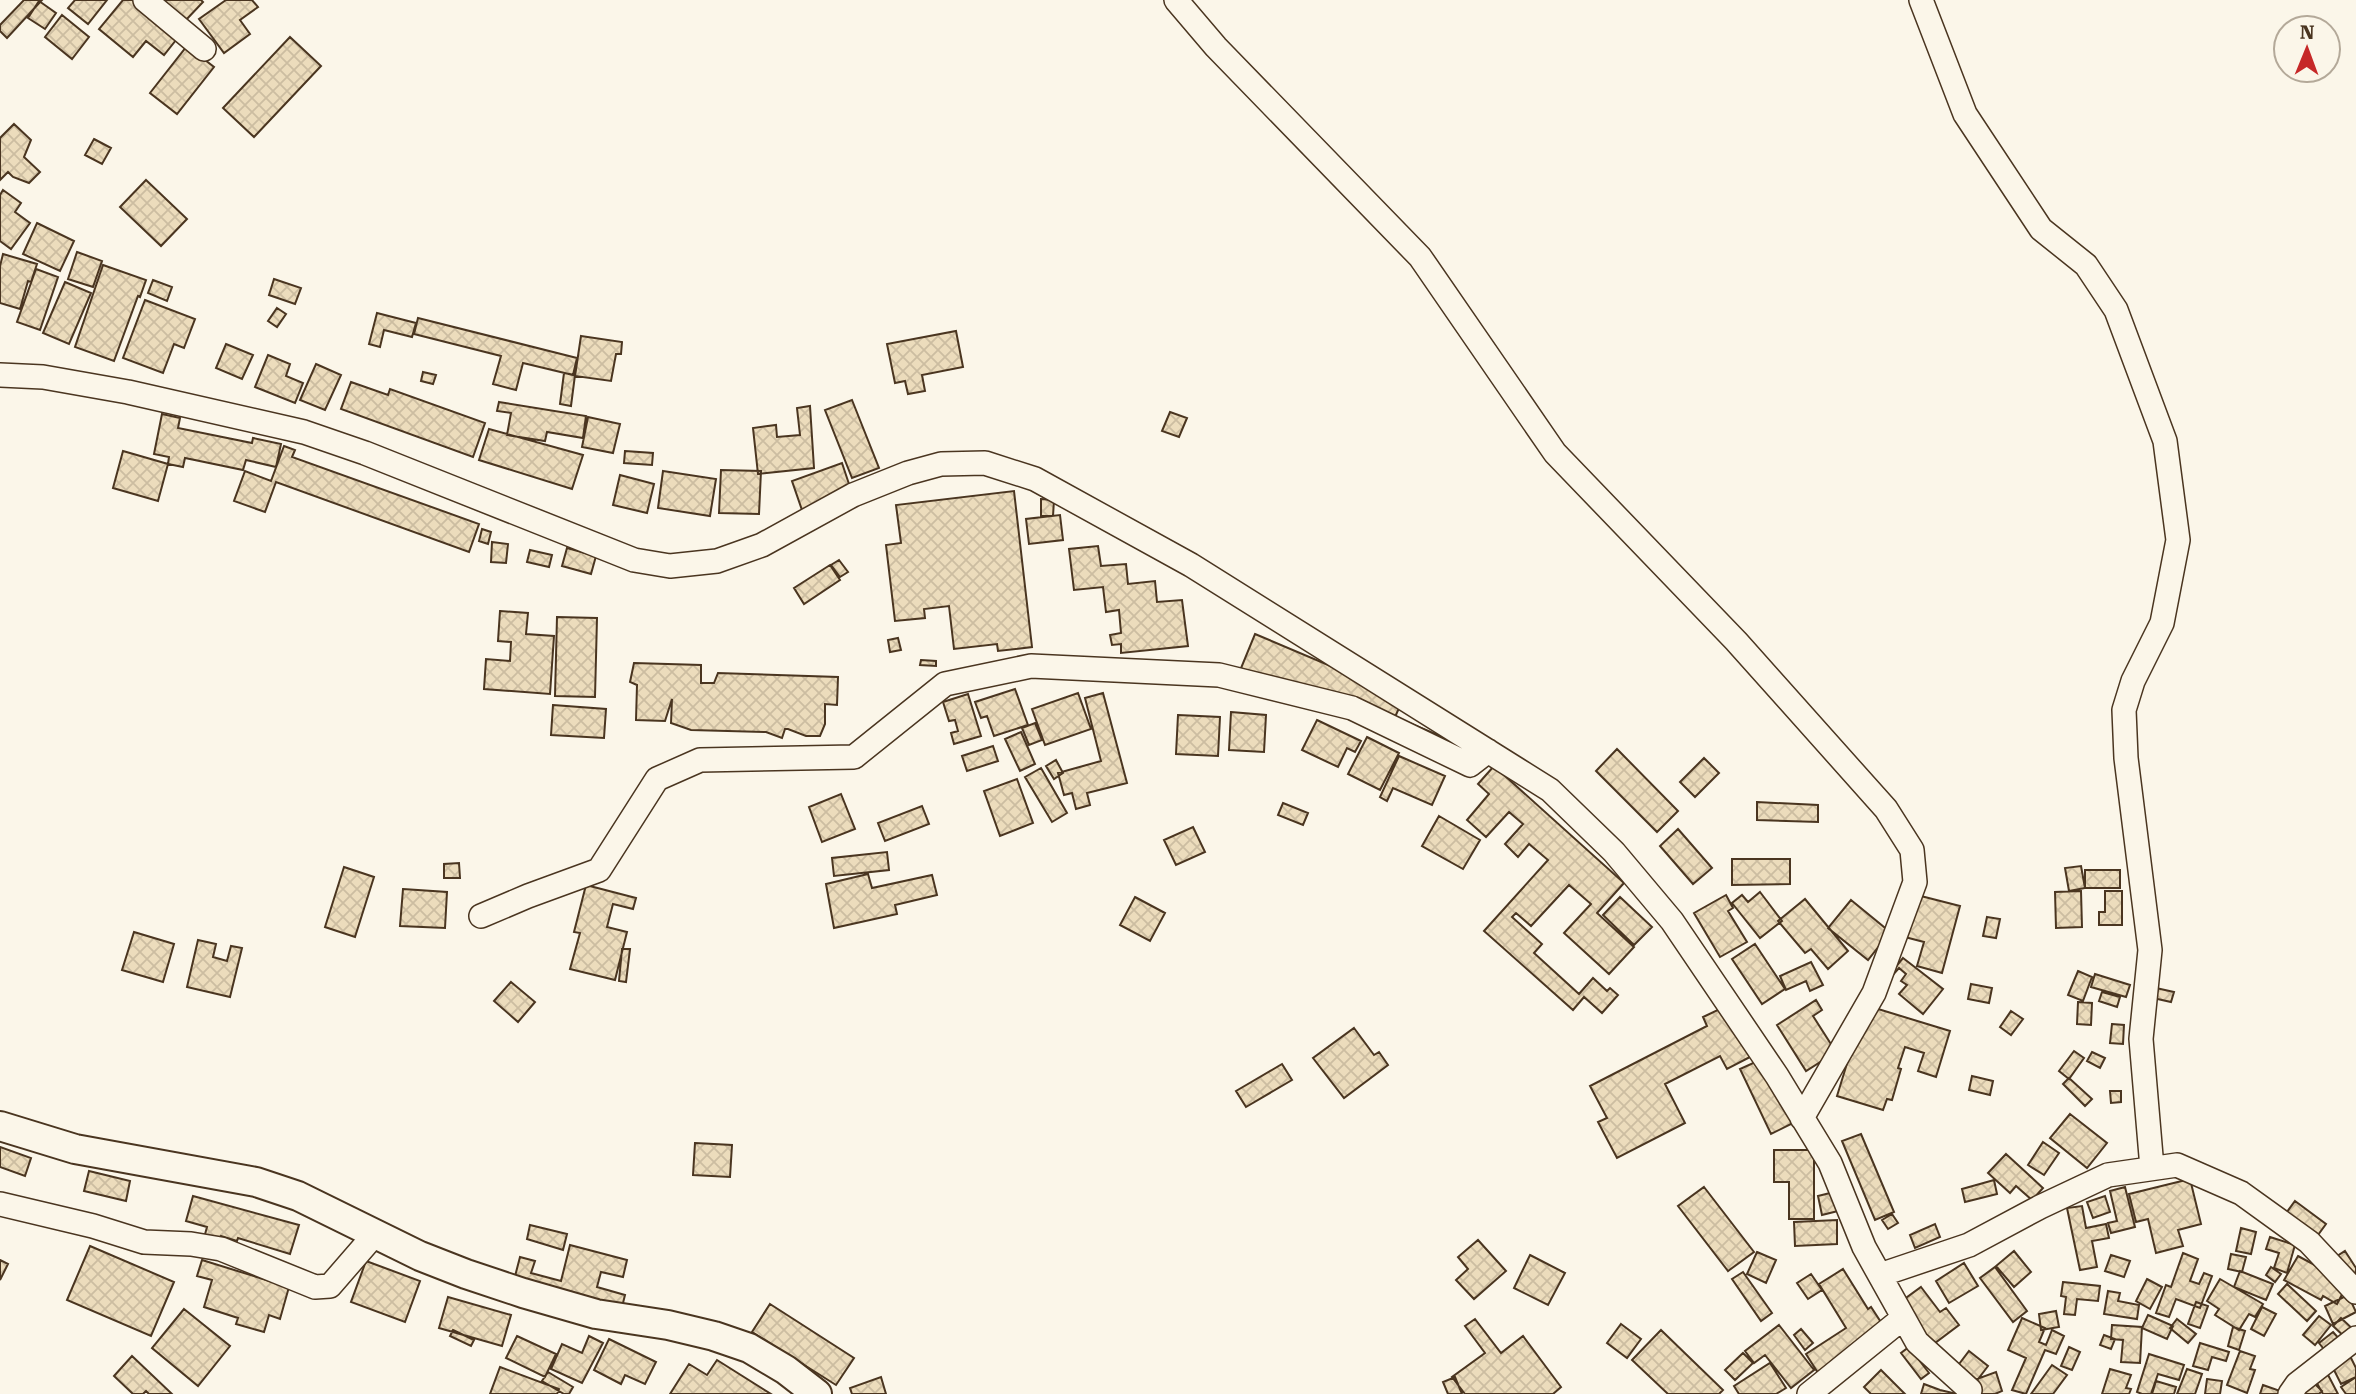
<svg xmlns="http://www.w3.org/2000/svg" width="2356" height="1394" viewBox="0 0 2356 1394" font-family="'Roboto Serif',serif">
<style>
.building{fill:url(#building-cross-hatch);stroke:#4a3520;stroke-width:2}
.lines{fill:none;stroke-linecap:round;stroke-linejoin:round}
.minor-casing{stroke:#4a3520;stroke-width:26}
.major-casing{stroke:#4a3520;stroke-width:32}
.minor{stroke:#fbf6e9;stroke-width:23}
.major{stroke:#fbf6e9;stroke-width:28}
</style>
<defs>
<pattern id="building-cross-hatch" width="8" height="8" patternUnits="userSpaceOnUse" patternTransform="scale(1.75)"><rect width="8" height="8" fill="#ecdcbc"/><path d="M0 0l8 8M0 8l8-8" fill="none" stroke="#ccbda1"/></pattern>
</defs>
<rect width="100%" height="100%" fill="#fbf6e9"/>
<path class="building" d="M24,0h18l-35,38 -7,-7v-6z
M75,0h32l-19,24 -20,-16z
M123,0h14l43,35 -16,20 -18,-14 -13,16 -34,-28z
M163,0h38l2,2 -18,19z
M226,0h26l6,7 -18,13 10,14 -26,19 -25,-34z
M39,1l17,12 -11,16 -17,-11z
M62,15l27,22 -17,22 -27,-22z
M290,37l31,29 -67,71 -31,-29z
M187,46l27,21 -37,47 -27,-21z
M14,124l17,16 -7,17 16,15 -11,11 -16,-6 -5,-5 -8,8v-42z
M94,139l17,9 -9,16 -17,-9z
M146,180l41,39 -26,27 -41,-39z
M3,190l18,13 -6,9 15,11 -19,26 -11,-8v-46z
M37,223l37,18 -14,30 -37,-17z
M77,252l25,9 -9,26 -25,-8z
M3,254l34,10 -6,18 -3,-1 -8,28 -20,-6v-37z
M103,265l43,15 -6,17 -2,-1 -24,65 -39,-14z
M36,269l22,8 -18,53 -23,-8z
M274,279l27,9 -6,16 -26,-9z
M153,280l19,7 -5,14 -19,-8z
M65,282l26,11 -22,51 -26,-11z
M145,300l50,19 -11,29 -10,-4 -11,29 -40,-15z
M277,308l9,6 -9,13 -9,-6z
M377,313l39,10 -4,14 -28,-7 -4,17 -11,-3z
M418,318l159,40 -4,17 -50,-12 -7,27 -23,-6 8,-28 -87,-22z
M956,331l7,36 -41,8 3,16 -17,3 -3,-13 -10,2 -8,-39z
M581,336l41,6 -1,12h-5l-5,27 -36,-5z
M226,344l27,11 -11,24 -26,-11z
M268,355l22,9 -4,12 17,7 -8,20 -40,-16z
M316,364l25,11 -16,35 -25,-10z
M423,372l13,3 -3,9 -12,-3z
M564,373l11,2 -4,31 -11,-2z
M351,382l37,13 2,-6 95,34 -12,34 -132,-48z
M852,400l27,68 -27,10 -27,-68z
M499,402l87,14 -3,22 -36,-6 -2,9 -38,-6 4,-22 -14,-2z
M810,406l4,62 -56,6 -5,-46 23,-3 1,12 23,-2 -3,-27z
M1170,412l17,6 -8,19 -17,-6z
M162,414l18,4 -2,10 74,15 1,-5 28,6 -5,23 -30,-7 -3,10 -58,-12 -2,9 -15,-3 1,-7 -15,-3z
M588,417l32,7 -7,29 -31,-6z
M489,429l94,26 -11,34 -93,-29z
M284,446l11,4 -3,7 187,67 -10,28 -193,-70 -11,30 -31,-11 11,-30 26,10z
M123,451l45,13 -10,37 -45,-13z
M625,451l28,2 -1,12 -28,-2z
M842,463l11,33 -50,17 -11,-32z
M721,470l40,1 -2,43 -40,-1z
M663,471l53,8 -6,37 -52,-8z
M620,475l34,9 -7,29 -34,-8z
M1014,491l18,156 -34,4 -1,-7 -43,5 -5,-43 -25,3 1,9 -30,3 -9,-76 15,-2 -5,-38z
M1041,499l13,1 -1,16h-12z
M1060,515l3,25 -34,4 -3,-25z
M482,529l9,3 -3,12 -9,-3z
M492,542l16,2 -2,19 -15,-1z
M1098,546l3,20 25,-2 2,20 27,-3 2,21 25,-2 6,46 -67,7v-9l-9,1 -2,-10 11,-2 -2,-23 -13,2 -3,-25 -29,3 -5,-41z
M567,548l29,8 -5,18 -29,-8z
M530,550l22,5 -3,12 -22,-5z
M839,560l9,12 -8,5 -9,-12z
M830,565l10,15 -36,24 -10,-16z
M500,611l28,2 -2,21 28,2 -4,58 -66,-5 2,-30 24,2 1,-19 -13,-1z
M557,617l40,1 -2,79 -40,-1z
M1255,634l149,63 -9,20 62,26 -7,17 -211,-87z
M898,638l3,12 -11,2 -2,-12z
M921,660l15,1v5l-16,-1z
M634,663l67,2v18h13l4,-10 120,4 -1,28 -12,-1v20l-5,12h-14l-18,-7h-3l-3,9 -16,-6 -75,-2 -20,-7 1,-24 -7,22 -29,-1 1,-35 -7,-3z
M1015,689l13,36 -34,11 -7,-20 -6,2 -6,-16z
M1078,693l13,36 -46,16 -13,-36z
M1103,693l24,90 -40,10 3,12 -14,4 -4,-16 -8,2 -6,-22 43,-12 -16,-63z
M968,694l13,42 -27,8 -3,-11 7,-2 -3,-11 -6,1 -6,-19z
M553,705l53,4 -2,29 -53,-3z
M1231,712l35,3 -2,37 -35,-2z
M1178,715l42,2 -2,39 -42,-2z
M1317,720l44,21 -6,11 -8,-4 -9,19 -36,-17z
M1035,723l7,17 -13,5 -7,-17z
M1021,732l14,32 -15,7 -15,-32z
M1367,737l32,16 -19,37 -32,-16z
M993,746l5,15 -31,10 -5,-15z
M1617,749l61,62 -21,21 -61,-61z
M1399,756l46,20 -13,29 -39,-17 -6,13 -7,-4z
M1704,758l15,15 -24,24 -15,-15z
M1056,760l7,13 -9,6 -8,-13z
M1494,766l130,117 -27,30 37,34 -25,27 -45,-41 27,-29 -22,-19 -38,41 -15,-13 -4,4 30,27 -8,9 45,41 14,-16 14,13 3,-3 8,7 -16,18 -18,-16 -11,13 -89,-79 64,-71 -19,-16 -11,13 -13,-13 18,-20 -14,-12 -23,25 -19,-17 22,-26 -11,-10z
M1041,768l26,45 -15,9 -27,-45z
M1017,779l16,44 -33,13 -16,-45z
M841,794l14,35 -33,13 -13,-35z
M1757,802l61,3v17l-61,-2z
M1283,803l25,10 -5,12 -25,-10z
M922,806l7,18 -44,17 -7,-18z
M1439,816l41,24 -17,29 -41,-23z
M1193,827l12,25 -29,13 -12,-25z
M1678,829l34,39 -19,16 -33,-38z
M887,852l2,18 -55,6 -2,-18z
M1732,859h58v25l-58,1z
M459,863l1,15h-16v-14z
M2081,866l4,22 -16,3 -4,-23z
M344,867l30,10 -19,60 -30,-10z
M2085,870h35v18h-35z
M868,874l4,14 60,-13 5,20 -42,10 2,9 -63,14 -8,-44z
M586,885l50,13 -3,11 -20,-5 -6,23 20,5 -12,48 -45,-11 10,-36 -6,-1z
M403,889l44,3 -2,36 -45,-2z
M2081,891l1,36 -26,1 -1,-36z
M2105,891h17v34h-23v-13h6z
M1760,892l22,29 -22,17 -28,-35 10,-8 6,7z
M1913,894l47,12 -18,67 -25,-7 7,-24 -23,-6z
M1726,895l7,13 -5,3 19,31 -27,15 -26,-44z
M1135,897l30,16 -15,28 -30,-16z
M1620,897l32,30 -18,18 -31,-30z
M1805,899l43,52 -20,18 -17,-20 -6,4 -27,-32z
M1851,900l39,32 -22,28 -40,-32z
M1987,917l13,2 -4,19 -13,-2z
M134,932l40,12 -11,38 -41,-12z
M198,940l18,4 -3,13 14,4 4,-15 11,2 -12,49 -43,-10z
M1755,944l30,45 -23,15 -30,-45z
M622,949h8l-4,33 -7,-1z
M1903,958l40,31 -20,25 -24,-20 8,-9 -6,-4 5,-7 -7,-6 -8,9 -2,-2z
M1811,962l12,23 -13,6 -4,-10 -20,9 -6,-14z
M2078,971l14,6 -9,24 -15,-6z
M2095,974l35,11 -4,12 -35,-10z
M511,982l24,20 -17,20 -24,-21z
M1971,984l21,4 -3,15 -21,-4z
M2156,988l18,4 -3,10 -18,-4z
M2102,992l18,5 -3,10 -18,-6z
M1816,1000l6,10 -9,6 23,36 -30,19 -29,-46z
M2078,1002l14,1 -1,22 -14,-1z
M1865,1005l85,26 -14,46 -18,-6 6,-18 -19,-6 -7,21 3,1 -9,31 -5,-1 -4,11 -46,-14z
M1724,1007l26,50 -23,12 -7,-13 -55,28 20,39 -68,35 -19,-36 9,-4 -17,-32 117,-60 -4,-9z
M2011,1011l12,8 -12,16 -11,-8z
M2112,1024l12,1 -1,19 -13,-1z
M1354,1028l20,27 5,-3 9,13 -44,33 -31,-40z
M2074,1051l10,7 -15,21 -10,-8z
M2092,1052l13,6 -5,10 -13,-7z
M1762,1059l31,64 -22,11 -31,-65z
M1282,1064l10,16 -46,27 -10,-16z
M1972,1076l21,5 -3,14 -21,-5z
M2069,1078l23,21 -7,7 -22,-22z
M2110,1091h11v11l-10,1z
M2070,1114l37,29 -20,25 -37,-30z
M1861,1134l33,78 -19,8 -33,-79z
M2043,1142l16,11 -15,22 -16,-10z
M695,1143l37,2 -2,32 -37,-2z
M0,1147l31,11 -6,18 -25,-9z
M1774,1150h40v69h-25v-37h-15z
M2006,1154l37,34 -11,12 -16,-14 -6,7 -22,-20z
M89,1171l41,10 -4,20 -42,-10z
M2190,1179l11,45 -23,6 5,16 -27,7 -8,-34 -12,3 -7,-28z
M1994,1180l3,14 -32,8 -3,-13z
M1704,1187l50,65 -26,19 -50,-65z
M2125,1187l10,40 -24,6 -3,-10 9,-2 -7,-30z
M1834,1192l4,19 -16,4 -4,-19z
M193,1196l106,29 -9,29 -52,-16 -1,3 -16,-5 -2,6 -15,-4 3,-11 -21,-6z
M2105,1196l5,16 -17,6 -6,-16z
M2295,1201l31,23 -11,15 -31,-23z
M2082,1206l4,22 20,-4 3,14 -17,3 5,26 -17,3 -13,-62z
M1892,1214l6,9 -10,6 -6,-9z
M1837,1220v24l-42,2 -1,-24z
M1935,1224l5,13 -25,11 -5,-13z
M530,1225l37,9 -4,16 -36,-11z
M2241,1228l15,4 -5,22 -15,-3z
M2270,1237l25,8 -8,28 -13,-5 5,-15 -13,-4z
M1478,1240l28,31 -32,28 -18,-19 12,-11 -10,-12z
M570,1245l57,15 -4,17 -22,-5 -4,15 28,8 -4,16 -108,-27 7,-27 15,4 -4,12 30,8z
M90,1246l84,36 -23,54 -84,-36z
M2014,1251l17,21 -17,15 -18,-21z
M2345,1251l11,17v28l-25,-36z
M1757,1252l19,8 -10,23 -19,-9z
M2183,1253l15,6 -8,22 9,3 5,-11 8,3 -12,32 -24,-9 -7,18 -13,-4 10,-28 5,2z
M2231,1254l15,3 -4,15 -14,-3z
M1530,1255l35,18 -17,32 -34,-17z
M2111,1255l19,6 -6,16 -19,-6z
M2298,1256l50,27 -11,21 -14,-8 -2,4 -37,-20z
M0,1260l8,4 -8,16z
M202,1260l87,27 -9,32 -11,-4 -5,17 -28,-8 2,-6 -34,-11 8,-27 -15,-4z
M366,1261l54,20 -15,41 -54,-20z
M1964,1263l14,23 -29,17 -13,-22z
M1995,1267l32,44 -14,11 -33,-44z
M2271,1267l10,7 -6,8 -9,-7z
M1843,1269l25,40 3,-2 17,26 -68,43 -14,-22 40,-26 -27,-44z
M2240,1271l33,13 -7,16 -32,-13z
M1743,1272l29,41 -11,8 -29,-42z
M1811,1274l11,16 -14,9 -11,-16z
M2147,1279l15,8 -12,22 -14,-8z
M2220,1279l43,25 -8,13 -6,-3 -10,16 -24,-15 4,-6 -12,-8z
M2063,1282l37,4 -2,15 -21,-2 -2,16 -11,-1 2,-17 -5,-1z
M2287,1284l29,27 -9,10 -29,-27z
M1921,1287l19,25 6,-4 13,17 -28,21 -32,-43z
M2108,1291l12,2 -2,8 21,4 -2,14 -33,-5z
M2348,1295l8,17 -23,12 -8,-18z
M448,1297l63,18 -9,31 -63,-18z
M2196,1302l12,4 -8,22 -12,-4z
M770,1304l84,54 -18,27 -84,-53z
M2262,1307l14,7 -12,22 -13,-7z
M184,1309l46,37 -32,40 -46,-38z
M2056,1311l3,16 -18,3 -2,-16z
M2148,1315l25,11 -6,13 -25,-11z
M2319,1316l12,9 -16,20 -12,-10z
M2022,1318l23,10 -6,14 7,3 6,-15 12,6 -8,18 -11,-4 -19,44 -14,-4 14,-32 -18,-8z
M2341,1318l15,14 -7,9 -16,-15z
M1475,1319l26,34 22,-17 38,51 -8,7h-88l-13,-17 33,-24 -20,-27z
M2177,1319l19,15 -8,9 -18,-15z
M1621,1324l20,15 -14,19 -20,-15z
M1779,1325l35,45 -23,18 -26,-33 -11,8 -9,-12z
M2112,1325l30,2 -2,36 -19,-1 2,-22 -12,-1z
M2233,1327l12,4 -6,19 -11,-4z
M1801,1329l12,14 -8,7 -11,-15z
M453,1330l21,10 -3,6 -21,-10z
M1661,1330l62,60 -4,4h-51l-36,-34z
M2333,1332l8,9 -14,12 -8,-10z
M2104,1335l11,4 -4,10 -11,-4z
M517,1336l39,18 -11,23 -39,-19z
M589,1336l14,7 -21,40 -31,-14 11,-25 20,9z
M609,1339l47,23 -11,22 -20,-9 -4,9 -27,-14z
M2200,1343l29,9 -3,9 -14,-4 -4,13 -15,-4z
M1909,1347l20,26 -8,6 -20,-26z
M2069,1347l11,5 -8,18 -11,-4z
M1969,1351l19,15 -16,21 -19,-15z
M2240,1351l15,5 -5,13 5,1 -8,23 -20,-8z
M1743,1353l10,10 -18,17 -10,-10z
M2149,1354l35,11 -5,15 -21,-6 -7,20h-9l-5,-2z
M132,1356l40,38h-23l-3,-3 -3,3h-10l-19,-18z
M2350,1356l6,12v9l-15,7 -10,-20z
M717,1360l54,34h-101l19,-30 18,11z
M1770,1363l16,25 -10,6h-37l-5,-8z
M2052,1365l15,10 -14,19h-22z
M500,1367l59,22 -2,5h-67z
M2110,1369l21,6 -5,13 5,1 -2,5h-27z
M2187,1369l15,5 -7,20h-18z
M1881,1370l24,24h-34l-7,-7z
M2326,1371l12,23h-15l-9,-16z
M548,1372l25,15 -4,7h-5l-22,-13z
M1996,1372l6,19 -7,3h-16l-5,-14z
M881,1377l5,17h-34l-2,-6z
M1455,1377l7,17h-14l-5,-12z
M2356,1377v17h-10l-5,-7z
M2207,1379l15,2 -2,13h-15z
M2311,1380l11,11 -3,3h-21z
M2156,1381l20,6 -2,7h-22z
M1924,1384l16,6 17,4h-36z
M2263,1385l20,7 -1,2h-22z"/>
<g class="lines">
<defs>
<path id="minor" d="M145,0l59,49
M1176,0l40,47 204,210 135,196 181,188 150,168 26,41 3,32 -41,111 -72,125
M1921,0l44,114 76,115 45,36 30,45 49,131 13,99 -16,83 -29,58 -9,29 2,48 24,192 -9,89 11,129
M0,375l43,2 85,15 176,40 61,21 269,107 36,6 47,-5 45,-16 91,-50 55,-22 33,-9 44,-1 50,16 156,86 359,225 64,62 58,69 105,155 53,87 34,84 53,95 53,48
M481,916l47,-20 71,-26 58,-91 43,-19 154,-3 91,-73 86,-18 188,9 133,33 118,57 18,-14
M0,1204l93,22 51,16 47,2 30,5 94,38 15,-1 45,-52
M1880,1275l89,-30 71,-38 68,-32 69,-10 64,28 68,49 47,50
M1809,1394l94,-76
M2290,1394l7,-10 59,-46"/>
<path id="major" d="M0,1126l75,23 181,33 42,14 122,60 46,18 57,19 73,21 72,11 46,11 35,12 37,22 31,24"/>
</defs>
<use href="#minor" class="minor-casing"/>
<use href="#major" class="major-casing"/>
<use href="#minor" class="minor"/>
<use href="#major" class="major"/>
</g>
<g transform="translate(2307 49) rotate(1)"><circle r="33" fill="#fbf6e9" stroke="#b4a999" stroke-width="2"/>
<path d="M0-5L12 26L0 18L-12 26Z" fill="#c62828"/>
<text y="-10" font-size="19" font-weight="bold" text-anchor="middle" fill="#4a3520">N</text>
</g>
</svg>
